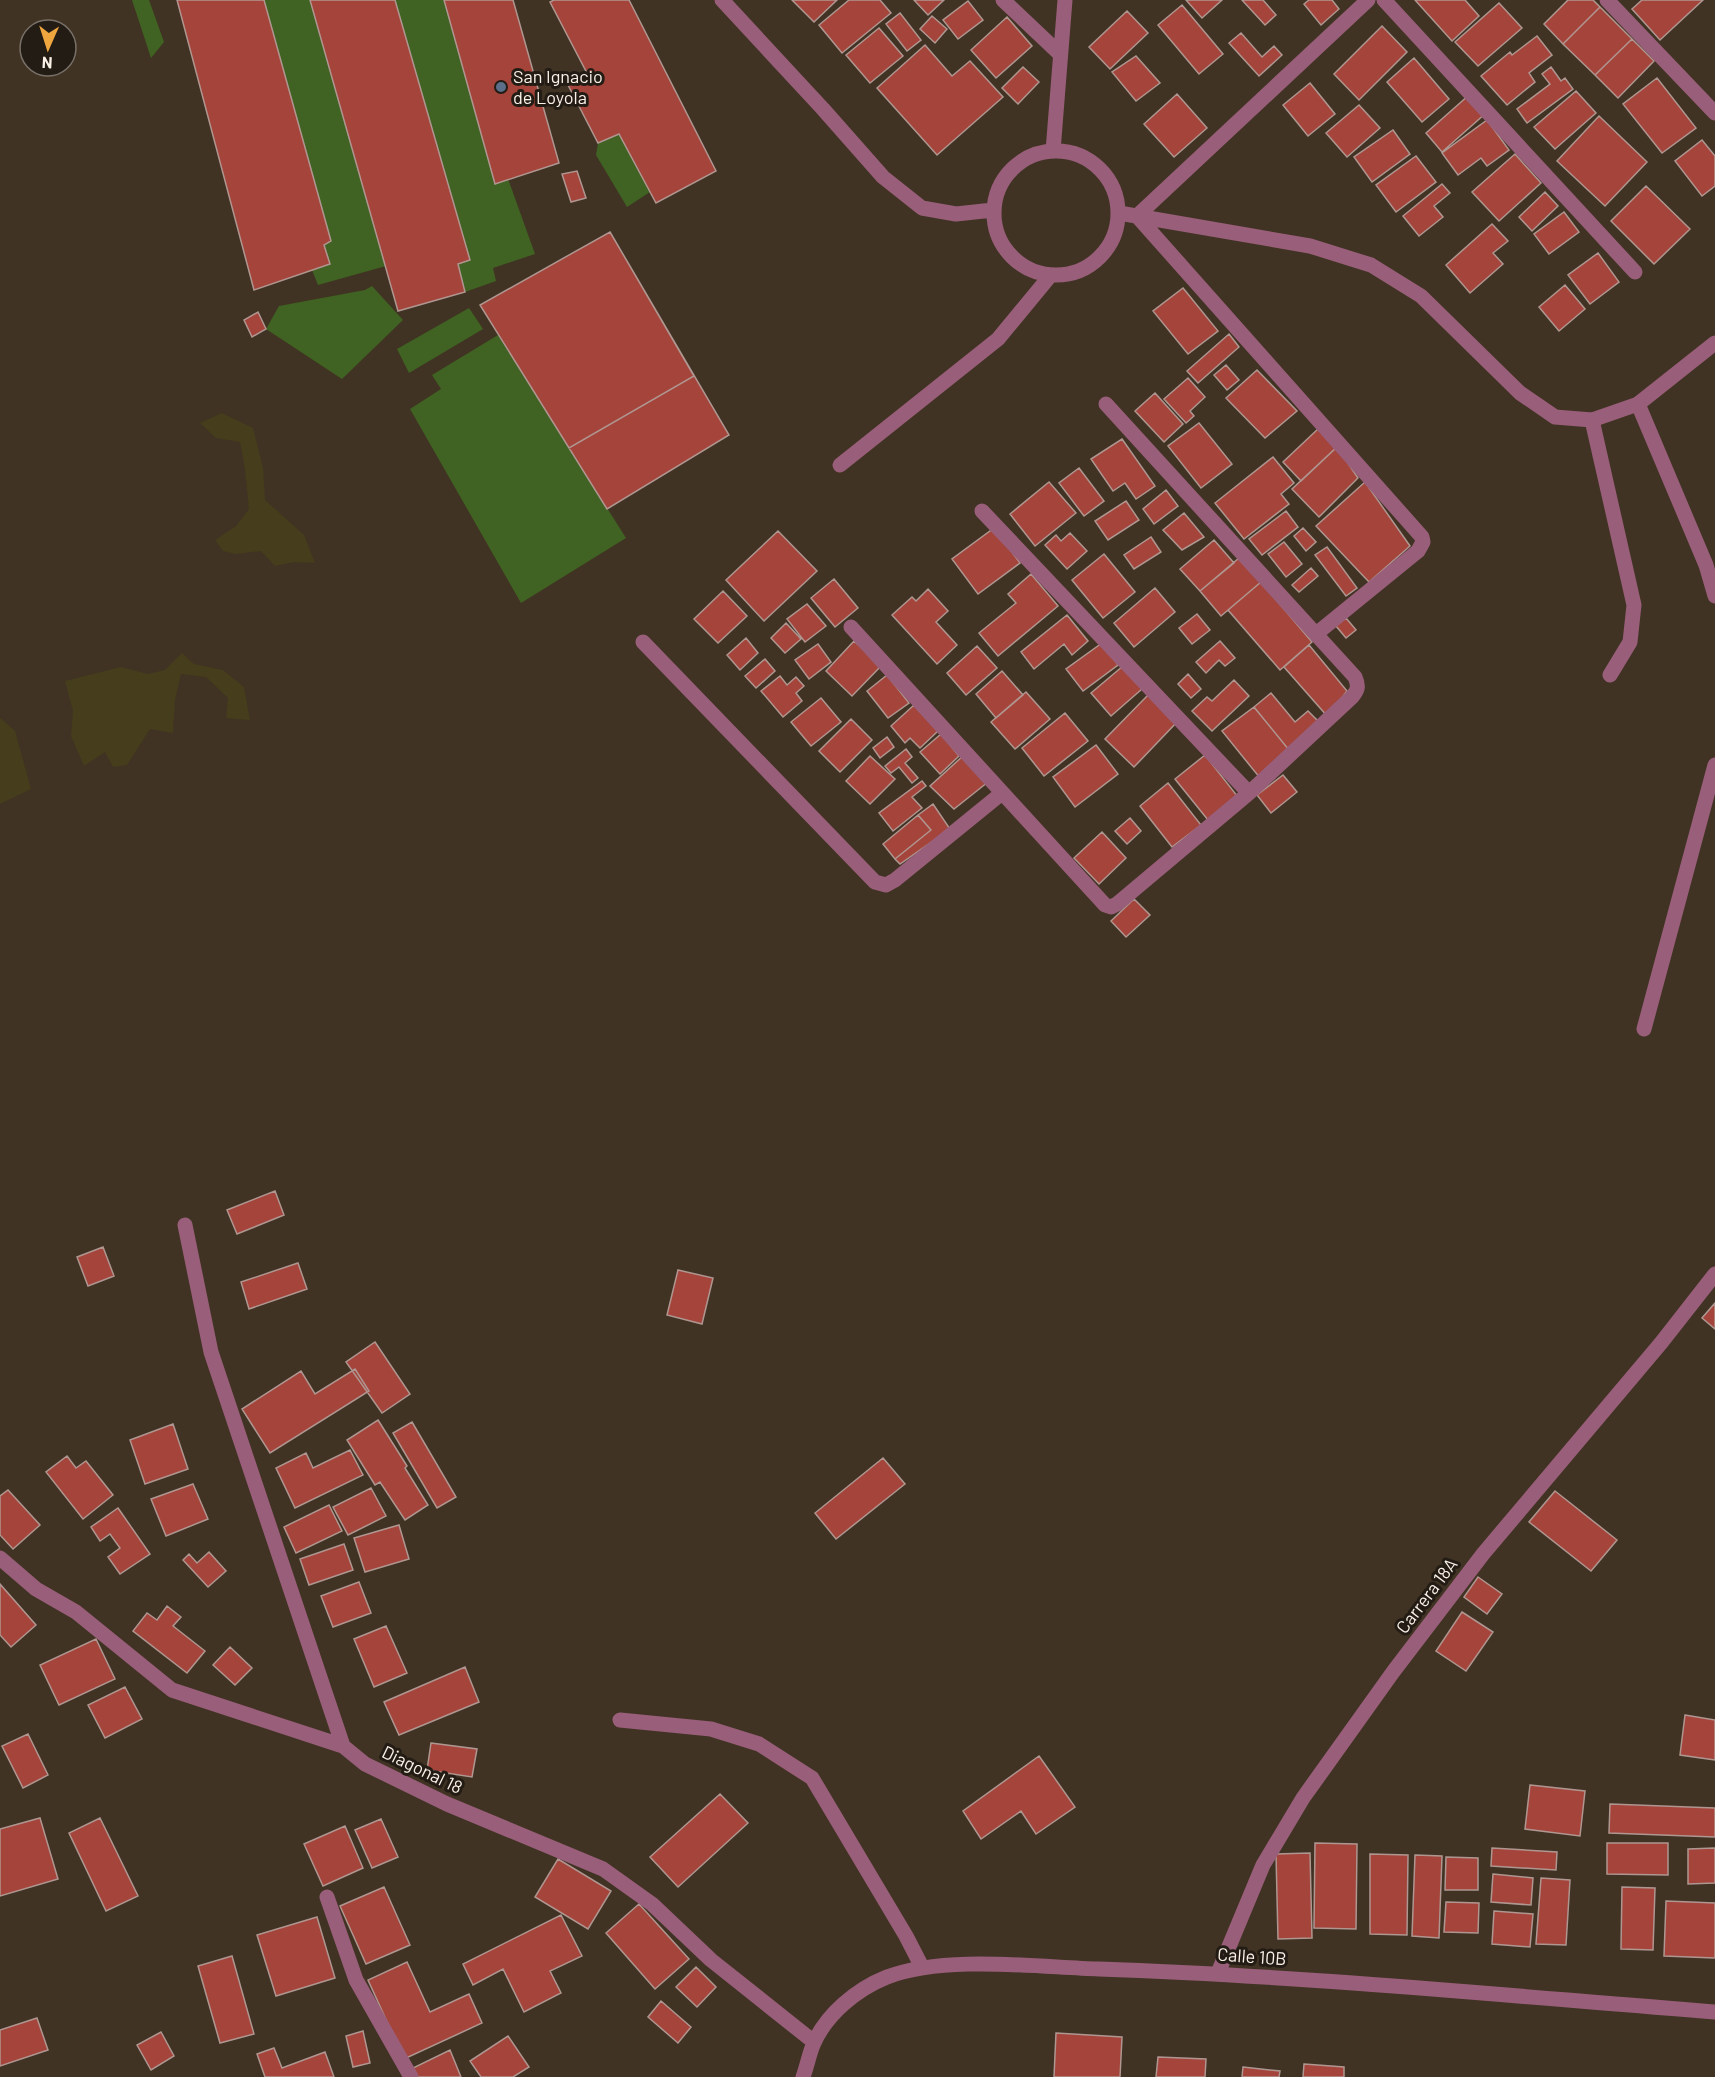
<svg xmlns="http://www.w3.org/2000/svg" width="1715" height="2077" viewBox="0 0 1715 2077" font-family="Barlow,sans-serif">
<style>
.green{fill:#406222}
.sand{fill:#453d1c}
.building{fill:#a4443a;stroke:#b09691;stroke-width:1.5}
.lines{fill:none;stroke-linecap:round;stroke-linejoin:round}
.service{stroke:#995e79;stroke-width:15}
.minor{stroke:#995e79;stroke-width:15}
.service-dot{fill:#5c6f8a;stroke:#221c15;stroke-width:2}
.labels{text-anchor:middle;stroke-width:6;stroke-linejoin:round;paint-order:stroke}
.poi-label{font-size:18px;fill:#faf1e7;stroke:#221c15;text-anchor:start}
.street-label{font-size:18px;fill:#faf1e7;stroke:#221c15}
</style>
<rect width="100%" height="100%" fill="#403323"/>
<path class="green" d="M132,0h17l15,42 -13,16z
M264,0h46l76,266 -68,19 -6,-15 18,-6 -6,-19 7,-4z
M395,0h49l91,254 -42,14 3,13 -31,11 -7,-28 12,-4z
M619,134l31,58 -23,15 -31,-52 2,-12z
M372,286l31,34 -61,59 -76,-50 13,-23 86,-16z
M469,308l14,21 -74,44 -12,-24z
M498,335l128,203 -105,65 -111,-194 31,-20 -9,-14z"/>
<path class="sand" d="M222,413l31,15 10,40 2,32 39,35 11,28 -21,-1 -19,4 -14,-15 -25,3 -13,-3 -8,-11 21,-14 13,-17 -4,-40 -5,-27 -24,-4 -16,-15z
M182,653l12,11 29,6 21,17 6,33 -24,-2 2,-20 -22,-21 -25,-3 -6,26 -2,33 -23,-4 -23,36 -14,2 -8,-15 -21,14 -13,-30 2,-25 -8,-30 56,-14 27,7 17,-4z
M0,718l15,13 16,58 -31,15z"/>
<path class="building" d="M177,0h87l67,241 -7,4 6,19 -76,26z
M310,0h85l75,260 -12,4 7,28 -67,19z
M444,0h69l46,163 -64,21z
M554,0h75l87,171 -60,32 -37,-69 -21,9 -30,-58 21,-8 -39,-75z
M792,0h45l-23,22z
M849,0h31l11,13 -49,40 -23,-28z
M914,0h30l-16,15z
M1186,0h36l-20,18z
M1242,0h21l13,15 -11,10z
M1309,0h23l7,9 -18,16 -17,-21z
M1415,0h50l14,16 -27,25z
M1568,0h25l7,7 -37,37 -19,-20z
M1642,0h61l-43,40 -28,-31z
M968,1l15,19 -25,19 -15,-19z
M1499,3l23,25 -44,38 -23,-24z
M1182,5l41,49 -24,20 -41,-49z
M1600,7l32,32 -37,36 -32,-31z
M1127,11l21,22 -38,36 -21,-22z
M900,13l21,27 -14,11 -21,-27z
M932,16l15,13 -12,14 -15,-14z
M1007,17l25,29 -36,32 -25,-28z
M1382,26l25,26 -48,48 -25,-26z
M879,28l24,28 -33,27 -24,-28z
M1241,33l21,24 12,-11 8,9 -23,21 -30,-33z
M1537,36l15,19 -23,18 6,9 -28,23 -26,-29 29,-24 2,3z
M1632,39l22,22 -36,37 -23,-23z
M925,45l27,31 18,-15 33,36 -66,58 -60,-67z
M1136,56l24,27 -24,18 -24,-29z
M1414,58l35,41 -27,23 -35,-40z
M1023,67l16,15 -21,22 -16,-16z
M1551,67l10,14 4,-3 8,11 -46,34 -10,-14 33,-25 -8,-10z
M1657,78l39,50 -34,25 -39,-49z
M1310,83l25,31 -27,22 -25,-31z
M1576,91l20,22 -41,36 -21,-22z
M1177,94l30,34 -33,29 -30,-33z
M1469,95l17,18 -44,39 -16,-19z
M1359,105l21,23 -33,29 -21,-24z
M1599,116l48,46 -42,44 -48,-45z
M1487,120l22,30 -22,16 -6,-8 -23,17 -16,-22z
M1393,130l17,24 -38,28 -18,-25z
M1702,140l13,16v30l-13,10 -27,-35z
M1515,154l26,29 -42,38 -27,-29z
M1416,156l20,26 -40,30 -20,-27z
M577,171l9,27 -15,4 -9,-28z
M1442,184l8,9 -16,13 9,11 -24,19 -16,-20z
M1646,186l44,43 -36,35 -43,-43z
M1545,192l13,14 -26,25 -13,-14z
M1564,212l15,20 -30,22 -15,-20z
M1492,224l16,17 -15,12 10,11 -33,29 -24,-28z
M610,232l119,203 -122,74 -127,-204z
M610,232l84,144 -125,72 -89,-143z
M1598,253l21,29 -29,22 -22,-29z
M1565,285l20,24 -26,22 -20,-24z
M1183,288l35,43 -30,23 -35,-43z
M258,312l8,17 -14,8 -8,-17z
M1229,334l10,13 -41,36 -11,-12z
M1226,365l13,15 -12,10 -13,-15z
M1257,370l40,41 -32,27 -39,-40z
M1188,378l17,19 -15,14 4,5 -8,7 -22,-24z
M1155,393l28,31 -19,18 -29,-31z
M1199,423l33,41 -31,24 -33,-42z
M1319,428l18,19 -36,34 -18,-19z
M1122,439l33,47 -19,13 -11,-16 -12,8 -22,-32z
M1337,447l21,31 -39,39 -27,-28z
M1273,457l21,26 -13,11 8,10 -45,35 -29,-36z
M1079,468l25,33 -20,15 -25,-33z
M1049,482l27,31 -41,33 -25,-32z
M1365,482l45,64 -41,36 -53,-56z
M1166,490l12,16 -24,18 -11,-15z
M1126,501l13,19 -31,20 -13,-19z
M1286,511l12,16 -36,28 -13,-16z
M1184,513l20,24 -22,13 -19,-20z
M994,528l26,35 -42,31 -26,-35z
M1303,528l13,14 -10,9 -12,-15z
M778,531l39,40 -53,50 -38,-41z
M1070,533l17,18 -20,18 -22,-24 11,-10 5,6z
M1151,537l10,15 -27,17 -10,-14z
M1214,540l20,23 -34,28 -20,-22z
M1284,542l18,22 -16,13 -18,-23z
M1327,547l30,41 -11,8 -31,-41z
M1104,554l31,38 -32,26 -31,-38z
M1239,558l22,24 -40,34 -21,-25z
M1311,568l7,8 -19,16 -7,-7z
M1031,574l27,32 -60,50 -19,-23 37,-30 -8,-9z
M834,579l24,29 -23,19 -24,-29z
M1261,582l51,60 -32,28 -52,-60z
M1155,588l20,24 -41,35 -20,-24z
M928,589l20,22 -12,11 21,23 -20,19 -45,-49 20,-18 4,4z
M723,591l24,25 -29,27 -24,-24z
M807,604l19,22 -21,16 -18,-23z
M1197,614l13,16 -18,14 -13,-16z
M1067,615l21,26 -16,14 -8,-11 -30,25 -13,-17z
M1346,618l10,12 -10,8 -10,-12z
M786,623l15,16 -16,14 -14,-15z
M746,638l12,15 -18,17 -13,-15z
M854,641l27,25 -29,30 -26,-25z
M1220,641l15,17 -10,8 -6,-6 -13,13 -10,-11z
M1102,643l16,22 -35,26 -17,-22z
M818,644l13,18 -22,17 -14,-19z
M1309,645l38,46 -19,26 -44,-50z
M977,646l20,22 -31,27 -19,-22z
M765,659l10,12 -19,17 -11,-12z
M1123,666l19,23 -31,27 -20,-23z
M1002,671l21,24 -27,23 -20,-24z
M1188,674l13,15 -10,9 -13,-14z
M887,675l22,28 -21,15 -21,-27z
M780,676l7,9 9,-8 8,9 -8,7 6,8 -19,16 -22,-26z
M1234,680l15,16 -37,35 -20,-20 15,-14 5,4z
M1026,692l24,27 -35,30 -24,-27z
M1271,693l24,29 13,-11 10,10 -29,29 -35,-43z
M1148,695l29,27 -43,45 -29,-28z
M821,698l20,24 -30,24 -20,-24z
M914,705l24,26 -18,17 -10,-10 -5,5 -14,-17z
M1254,707l35,43 -29,28 -38,-47z
M1065,713l23,28 -44,35 -22,-28z
M851,719l21,21 -32,32 -21,-21z
M941,734l18,22 -19,18 -20,-22z
M887,737l7,10 -14,11 -7,-10z
M1096,745l22,29 -43,33 -22,-30z
M906,749l6,8 -7,6 13,15 -6,5 -13,-16 -8,6 -6,-7z
M964,755l24,27 -34,27 -24,-23z
M1205,755l33,42 -30,23 -33,-41z
M870,756l25,23 -25,25 -24,-23z
M1283,775l14,17 -26,21 -14,-18z
M922,781l4,5 -14,11 10,11 -29,23 -14,-18z
M1168,783l33,42 -29,22 -32,-41z
M933,804l17,25 -50,35 -5,-5 36,-29 -13,-15z
M918,815l13,15 -36,29 -12,-15z
M1130,818l11,13 -14,13 -12,-13z
M1102,832l24,26 -27,26 -25,-26z
M1134,899l16,16 -24,22 -15,-16z
M275,1191l9,24 -47,19 -10,-24z
M103,1247l11,29 -26,10 -11,-29z
M298,1263l9,26 -58,20 -8,-27z
M678,1270l35,8 -11,46 -35,-9z
M1715,1303v26l-13,-11z
M375,1342l35,52 -28,19 -36,-51z
M355,1369l14,22 -99,62 -28,-44 59,-38 14,23z
M378,1420l29,46 -2,2 23,37 -23,15 -25,-38 -5,3 -28,-45z
M412,1422l44,75 -19,11 -44,-75z
M173,1424l15,45 -43,15 -15,-44z
M350,1450l13,25 -68,33 -19,-40 30,-15 7,15z
M67,1456l9,12 10,-7 27,34 -30,24 -37,-47z
M883,1458l22,26 -69,55 -21,-26z
M193,1484l15,35 -42,17 -15,-37z
M371,1488l15,28 -38,19 -15,-28z
M8,1490l32,35 -27,24 -13,-14v-39z
M1555,1491l62,49 -26,31 -62,-49z
M329,1505l13,26 -46,22 -12,-26z
M118,1508l32,46 -30,20 -12,-17 12,-9 -10,-14 -10,7 -9,-14z
M399,1525l10,34 -44,13 -11,-34z
M344,1544l9,26 -44,15 -9,-26z
M209,1552l17,19 -18,16 -25,-27 6,-6 8,9z
M1478,1577l24,17 -15,20 -23,-17z
M359,1582l12,31 -38,14 -12,-31z
M0,1584l36,41 -25,22 -11,-12z
M167,1606l14,11 -8,9 32,25 -18,22 -54,-42 14,-18 10,7z
M1462,1612l31,20 -27,39 -30,-20z
M386,1626l21,47 -33,14 -20,-48z
M96,1639l19,40 -56,26 -19,-40z
M230,1647l22,21 -17,17 -22,-20z
M465,1667l14,35 -80,33 -15,-33z
M125,1687l17,32 -37,19 -17,-33z
M1685,1715l30,5v40l-35,-5z
M28,1734l20,41 -25,13 -21,-42z
M431,1743l46,6 -5,28 -45,-7z
M1039,1756l36,51 -39,27 -15,-23 -40,28 -18,-28z
M1530,1785l55,6 -5,45 -55,-7z
M720,1794l28,29 -70,64 -28,-30z
M1610,1804l105,4v29l-106,-4z
M40,1818l18,61 -58,17v-67z
M100,1818l38,78 -32,15 -37,-78z
M381,1819l17,38 -26,11 -17,-38z
M345,1826l18,42 -40,18 -19,-42z
M1315,1843l42,1 -1,85 -42,-1z
M1607,1843h61v32l-61,-1z
M1492,1848l65,4 -1,18 -65,-4z
M1715,1848v35l-27,1v-35z
M1310,1853l2,85 -34,1 -2,-85z
M1370,1854l38,1 -1,80 -37,-1z
M1415,1855l27,1 -3,82 -27,-2z
M1446,1857l32,1v32h-33z
M558,1859l53,32 -23,38 -53,-32z
M1493,1874l40,4 -2,27 -40,-3z
M1541,1878l29,2 -4,65 -30,-1z
M384,1887l26,58 -44,19 -26,-58z
M1622,1887l33,1 -2,62 -32,-1z
M1666,1901l49,2v55l-51,-2z
M1446,1902l33,1 -1,30 -34,-1z
M639,1904l50,55 -34,30 -49,-56z
M1494,1911l39,3 -3,33 -38,-3z
M561,1915l21,41 -32,15 11,22 -37,19 -21,-43 -30,16 -10,-21z
M317,1917l18,61 -59,18 -19,-61z
M232,1956l22,78 -34,9 -22,-77z
M407,1962l23,50 39,-18 13,29 -78,36 -36,-79z
M696,1967l20,20 -19,20 -21,-20z
M661,2001l30,26 -13,16 -30,-26z
M37,2018l11,32 -48,16v-36z
M363,2031l7,32 -17,4 -7,-31z
M161,2032l13,24 -23,14 -14,-25z
M1056,2033l66,4 -2,40h-66z
M508,2036l21,31 -16,10h-32l-11,-16z
M274,2048l8,20 43,-16 9,25h-69l-8,-23z
M450,2050l11,27h-43l-5,-9z
M1158,2057l48,2 -1,18h-49z
M1304,2064l40,3v10h-41z
M1243,2067l37,4 -1,6h-37z"/>
<g class="lines">
<path class="service" d="M1638,404l68,161 9,31
M1592,420l42,185 -4,37 -20,33
M1644,1029l71,-264
M620,1720l91,9 48,15 53,34 94,158 16,31"/>
<path class="minor" d="M722,0l101,109 60,68 39,31 34,6 37,-4
M1003,0l57,54
M1384,0l251,272
M1607,0l108,113
M994 213a62 62 0 1 1 124 0a62 62 0 1 1-124 0Z
M1053,151l12,-151
M1119,213l191,33 61,19 50,31 99,97 35,24 37,3 46,-16 77,-61
M840,465l158,-126 52,-63
M982,511l267,282
M851,627l254,278 6,2 6,-3 132,-111 103,-96c6,-7 7,-11 3,-20l-249,-273
M1316,634l102,-83 5,-9 -1,-5 -285,-321 231,-216
M643,642l232,240 11,3 9,-5 107,-87
M185,1225l26,127 132,394
M0,1558l36,31 40,23 96,78 171,56 22,18 82,40 156,65 49,35 59,56 103,82
M327,1897l29,83 55,97
M1218,1973l45,-108 40,-67 90,-126 90,-118 178,-211 54,-69
M803,2077c4,-11 6,-22 10,-32 13,-31 44,-56 74,-68 58,-22 149,-10 212,-8 206,7 411,27 616,43"/>
</g>
<circle class="service-dot" cx="501" cy="87" r="6"/>
<g class="labels">
<g class="poi-label">
<text x="513" y="83">San Ignacio<tspan x="513" dy="21">de Loyola</tspan></text>
</g>
<g class="street-label">
<text transform="translate(1427 1596) rotate(-53)" y="6">Carrera 18A</text>
<text transform="translate(422 1770) rotate(26)" y="6">Diagonal 18</text>
<text transform="translate(1252 1957) rotate(4)" y="6">Calle 10B</text>
</g>
</g>
<g transform="translate(48 48) rotate(183)"><circle r="28" fill="#221c15" stroke="#787169" stroke-width="1.5"/>
<path d="M0-4.5L10 22L0 15L-10 22Z" fill="#f0a63f"/>
<text y="-9" font-size="16" font-weight="bold" text-anchor="middle" fill="#faf1e7">N</text>
</g>
</svg>
